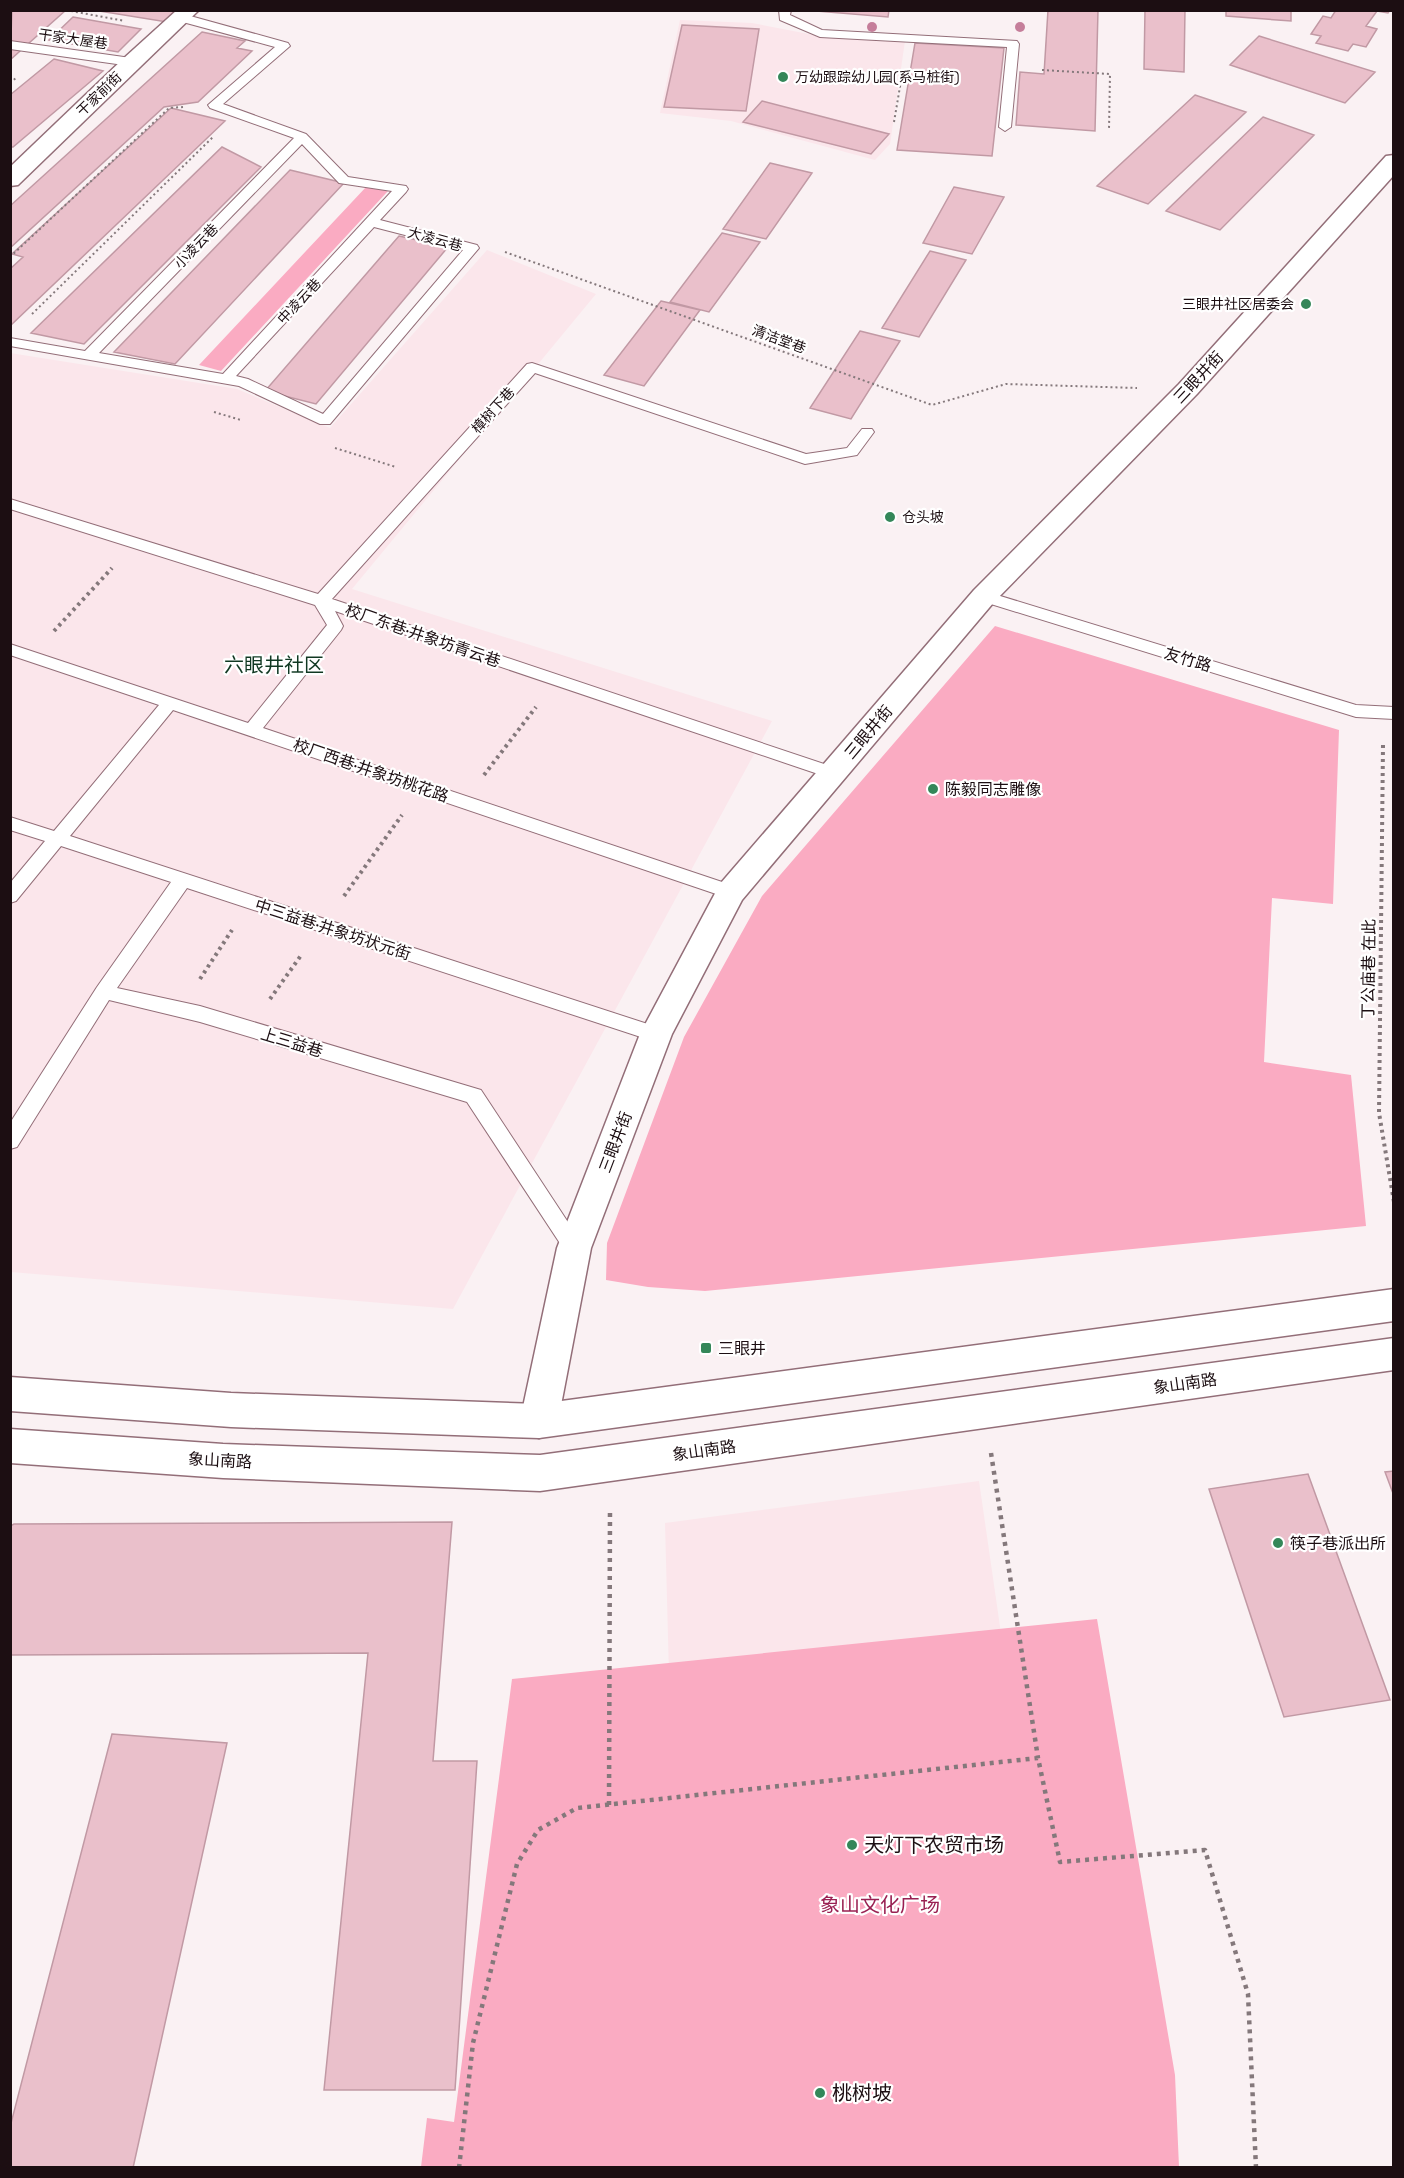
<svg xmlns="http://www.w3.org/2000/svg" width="1404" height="2178" viewBox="0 0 1404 2178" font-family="'Space Grotesk','Noto Sans SC',sans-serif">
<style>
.built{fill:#fbe6eb}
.green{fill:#faabc2}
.building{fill:#eac0cb;stroke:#c199a4;stroke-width:1.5}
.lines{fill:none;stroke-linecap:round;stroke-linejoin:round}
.lane-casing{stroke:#936e78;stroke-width:2}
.street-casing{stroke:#936e78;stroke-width:3}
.secondary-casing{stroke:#936e78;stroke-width:3}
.primary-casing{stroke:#936e78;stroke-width:3}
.path-far2{stroke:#84787b;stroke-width:2;stroke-dasharray:2 3;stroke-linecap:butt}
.path-far1{stroke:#84787b;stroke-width:4;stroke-dasharray:3 4;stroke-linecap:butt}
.path{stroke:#84787b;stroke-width:4.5;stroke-dasharray:4 5;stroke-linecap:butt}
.lane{fill:#fff;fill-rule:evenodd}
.street{fill:#fff;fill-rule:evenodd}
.secondary{fill:#fff;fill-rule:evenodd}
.primary{fill:#fff;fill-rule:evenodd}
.tree{fill:#c57e9a}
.poi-dot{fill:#348759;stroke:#fff;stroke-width:2}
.labels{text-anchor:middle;stroke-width:4.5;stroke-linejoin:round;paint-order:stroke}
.far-street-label{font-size:14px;fill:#1c0e12;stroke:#fff}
.far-poi-label{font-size:14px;fill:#1c0e12;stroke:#fff;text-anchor:start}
.street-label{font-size:16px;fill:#1c0e12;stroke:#fff}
.poi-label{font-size:16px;fill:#1c0e12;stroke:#fff;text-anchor:start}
.quarter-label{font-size:20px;fill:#103822;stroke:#fff}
.near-poi-label{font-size:20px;fill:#1c0e12;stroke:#fff;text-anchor:start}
.near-park-label{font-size:20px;fill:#992052;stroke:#fff}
</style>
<rect width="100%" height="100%" fill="#faf1f3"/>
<path class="built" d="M680,20l72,3 62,12 91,6 -15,103 -15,16 -144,-39 -71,-8z
M487,250l109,44 -244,295 420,132 -319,588 -442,-37 -1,-919 227,36 93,39z
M979,1481l99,686h-396l-17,-644z"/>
<path class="green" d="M367,186l21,5 -167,180 -22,-6z
M995,626l344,104 -6,174 -61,-6 -8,164 87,13 15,151 -661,65 -57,-4 -42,-7 1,-37 77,-206 78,-141z
M1097,1619l78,456 4,92h-758l6,-49 27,4 58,-443z"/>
<path class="building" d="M12,10h54l-56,50z
M93,10h85l-11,12z
M804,10h85l-1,7z
M1048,10h50l-3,121 -79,-6 4,-53 24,2z
M1145,10h40l-1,62 -40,-3z
M1226,10h65v11l-65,-5z
M1336,10h54l-2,3 -11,-2 -11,15 11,3 -11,18 -13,-3 -5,7 -32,-8 5,-7 -10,-2 12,-18 8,2z
M73,17l68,12 -23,23 -69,-12z
M682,25l77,4 -13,82 -82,-4z
M202,32l43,9 -8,7 15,3 -54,51 -34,5 -154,141v-42z
M1259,36l116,36 -30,31 -115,-38z
M915,43l89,5 -12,108 -95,-6z
M54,59l49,12 -90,76h-3v-52z
M1195,95l51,17 -98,92 -51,-18z
M762,101l127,33 -18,20 -128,-32z
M171,108l54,13 -215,205v-57l13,-12 -11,-3z
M1263,117l51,18 -94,95 -54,-19z
M222,147l39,20 -177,177 -53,-11z
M770,163l42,10 -46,66 -43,-10z
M290,170l54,13 -169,181 -61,-12z
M954,187l50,10 -32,57 -49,-11z
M722,233l38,9 -51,70 -39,-10z
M399,236l49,11 -132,157 -51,-13z
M930,251l36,9 -47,77 -37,-9z
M661,301l39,9 -56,76 -40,-11z
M860,331l40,10 -49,78 -41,-11z
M1394,1471v25l-9,-24z
M1308,1474l82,226 -106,17 -75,-228z
M452,1522l-19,239h44l-22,329h-131l44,-437 -358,2v-129l4,-2z
M112,1734l115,9 -94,425h-123v-41z"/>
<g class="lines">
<defs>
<path id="lane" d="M779,10h12l-1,5 32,15 195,11 2,3 -8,83 -6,4 -6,-4 8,-80 -187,-10 -40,-17z
M183,14l105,29 2,3 -67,58 83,30 42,43 58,9 2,3 -2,3 -26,28 97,25 2,3 -149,176h-10l-81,-38 -229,-40v-8l75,13 209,-213 -84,-30 -2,-3 67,-58 -96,-26v-6zM302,144l37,39 53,8 -169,183 -124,-21zM374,227l89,23 -140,164 -75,-35 -12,-3z
M10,41l121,17 6,4 -6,4 -121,-17z
M532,363l274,91 41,-6 15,-19h10l2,3 -17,23 -52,9 -270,-91 -203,226 507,170 3,4 -3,4 -6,2 -6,-2 -492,-166 8,15 -2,4 -78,98 474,159 3,5 -3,5 -6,2 -6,-2 -552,-187 -103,126 593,193 3,5 -3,5 -7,3 -469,-154 -70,100 83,18 281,84 100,152 3,6 -3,6 -7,3 -7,-3 -100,-152 -267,-80 -91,-22 -92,147 -7,2v-26l87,-136 74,-105 -110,-36 -45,55 -6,2v-20l35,-42 -35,-11v-13l44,14 105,-126 -149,-50v-11l238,79 79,-98 -12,-20 -305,-96v-10l308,95 209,-230z
M984,591l372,114 38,2v12l-38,-2 -378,-117 -2,-4 2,-4z"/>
<path id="street" d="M1394,155v20l-197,219 -203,208 -252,298 -70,134 -81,214 -33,173 -6,12 -13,5 -13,-5 -6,-12 37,-173 83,-214 80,-150 254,-294 205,-206 207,-228z"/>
<path id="secondary" d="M177,10h22l-181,175 -8,1v-19l114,-109z"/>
<path id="primary" d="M1394,1289v32l-855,117 -308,-11 -221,-16v-34l221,16 308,11z
M1394,1338v32l-854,121 -317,-13 -213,-15v-34l213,15 317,11z"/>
</defs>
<use href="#lane" class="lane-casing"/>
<use href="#street" class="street-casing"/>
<use href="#secondary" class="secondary-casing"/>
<use href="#primary" class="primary-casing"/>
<path class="path-far2" d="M71,11l54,10
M1042,70l68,4 -1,55
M10,83l7,-6
M894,122l9,-53
M505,252l427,153 74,-21 131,4
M10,257l159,-149 14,-1
M32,314l181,-177
M214,412l27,8
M335,448l61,19"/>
<path class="path-far1" d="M54,631l58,-63
M1383,745l-4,368 15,89
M484,775l52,-68
M344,896l58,-81
M200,979l32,-49
M270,999l32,-45"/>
<path class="path" d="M991,1453l47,305
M609,1805l1,-297
M459,2168l14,-125 44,-179 21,-34 39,-22 461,-50 22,104 145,-12 43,144 8,174"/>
<use href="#lane" class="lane"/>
<use href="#street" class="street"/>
<use href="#secondary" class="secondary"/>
<use href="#primary" class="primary"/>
</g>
<g class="tree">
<circle cx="872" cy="27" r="5"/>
<circle cx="1020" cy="27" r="5"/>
</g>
<g class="poi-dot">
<circle cx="783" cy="77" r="6"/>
<circle cx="1306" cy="304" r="6"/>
<circle cx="890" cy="517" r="6"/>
<circle cx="933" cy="789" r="6"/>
<rect x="700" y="1342" width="12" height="12" rx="3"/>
<circle cx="1278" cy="1543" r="6"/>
<circle cx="852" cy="1845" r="6"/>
<circle cx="820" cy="2093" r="6"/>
</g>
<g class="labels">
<g class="far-street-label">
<text transform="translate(73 39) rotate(8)" y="5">干家大屋巷</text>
<text transform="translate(99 94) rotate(-44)" y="5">干家前街</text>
<text transform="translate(435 239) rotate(15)" y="5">大凌云巷</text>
<text transform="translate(196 246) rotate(-46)" y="5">小凌云巷</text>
<text transform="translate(299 301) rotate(-47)" y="5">中凌云巷</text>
<text transform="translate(779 339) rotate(20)" y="5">清洁堂巷</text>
<text transform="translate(493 410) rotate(-48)" y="5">樟树下巷</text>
</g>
<g class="far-poi-label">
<text x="795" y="82">万幼跟踪幼儿园(系马桩街)</text>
<text x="1294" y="309" text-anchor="end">三眼井社区居委会</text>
<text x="902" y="522">仓头坡</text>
</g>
<g class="street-label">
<text transform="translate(1198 377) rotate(-47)" y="6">三眼井街</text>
<text transform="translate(423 635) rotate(19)" y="6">校厂东巷·井象坊青云巷</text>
<text transform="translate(1188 659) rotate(17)" y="6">友竹路</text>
<text transform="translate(868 732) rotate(-50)" y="6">三眼井街</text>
<text transform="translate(371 770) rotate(19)" y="6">校厂西巷·井象坊桃花路</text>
<text transform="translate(333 929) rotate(18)" y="6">中三益巷·井象坊状元街</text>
<text transform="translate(1368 969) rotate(-89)" y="6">丁公庙巷 在此</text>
<text transform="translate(292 1042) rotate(17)" y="6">上三益巷</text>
<text transform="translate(615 1142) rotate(-69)" y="6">三眼井街</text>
<text transform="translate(1185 1383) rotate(-8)" y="6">象山南路</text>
<text transform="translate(704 1450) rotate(-8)" y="6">象山南路</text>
<text transform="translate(220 1460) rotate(3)" y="6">象山南路</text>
</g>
<g class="poi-label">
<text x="945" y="795">陈毅同志雕像</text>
<text x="718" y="1354">三眼井</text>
<text x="1290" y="1549">筷子巷派出所</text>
</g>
<g class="quarter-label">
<text x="274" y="672">六眼井社区</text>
</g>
<g class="near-poi-label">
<text x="864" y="1852">天灯下农贸市场</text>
<text x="832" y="2100">桃树坡</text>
</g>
<g class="near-park-label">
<text x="880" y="1912">象山文化广场</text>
</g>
</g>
<rect width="1404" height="2178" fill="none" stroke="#1c0e12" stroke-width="24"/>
</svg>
